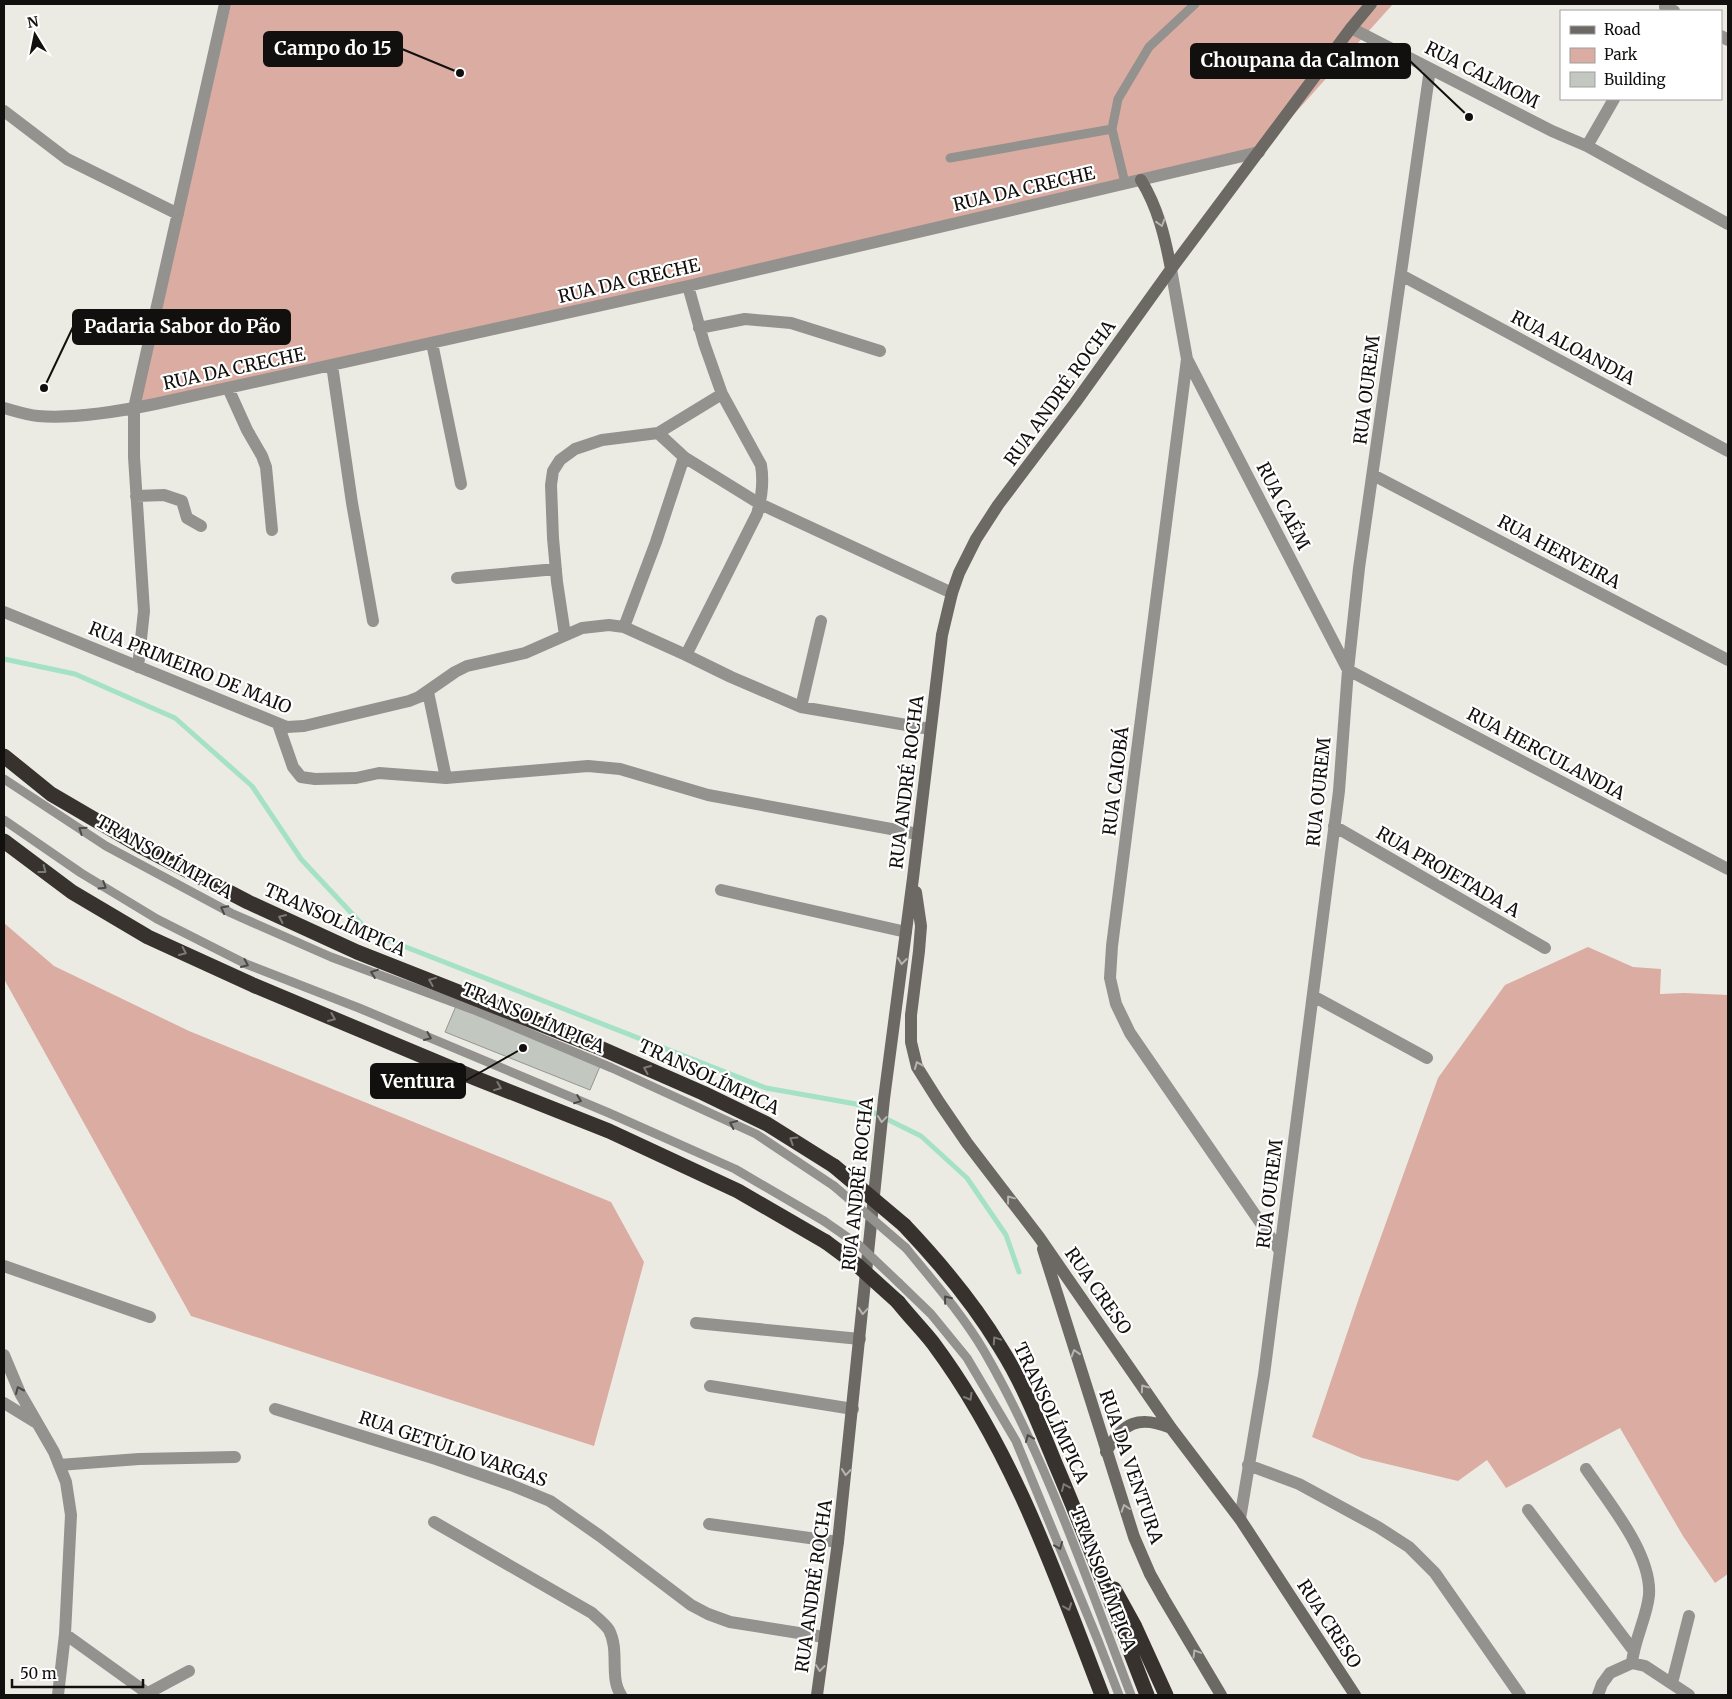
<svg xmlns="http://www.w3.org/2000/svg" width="1732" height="1699" viewBox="0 0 1732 1699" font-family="Merriweather,serif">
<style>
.green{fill:#daaca2}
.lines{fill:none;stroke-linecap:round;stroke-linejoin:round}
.stream{stroke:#a5e1c7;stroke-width:5}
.building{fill:#c2c7c0;stroke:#92968f}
.lane{stroke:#94928f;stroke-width:9}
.street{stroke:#94928f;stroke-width:12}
.secondary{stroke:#6c6864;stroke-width:12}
.highway{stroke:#37322d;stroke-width:15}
.lane-bridge{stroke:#94928f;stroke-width:9}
.highway-bridge{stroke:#37322d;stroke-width:15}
.oneway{stroke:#b6b4b2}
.oneway2{stroke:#4c4a48}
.oneway3{stroke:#7d7a76}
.labels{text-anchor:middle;stroke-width:4.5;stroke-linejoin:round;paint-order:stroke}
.street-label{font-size:18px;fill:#11100e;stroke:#fff}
.leader{fill:none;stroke:#11100e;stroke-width:2}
.callout-dot{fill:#11100e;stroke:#fff;stroke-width:2}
.callout{fill:#11100e;stroke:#11100e;stroke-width:2}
.callout-label{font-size:19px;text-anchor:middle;font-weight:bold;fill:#fff}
</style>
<rect width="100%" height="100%" fill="#ecebe3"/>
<path class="green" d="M231,4h1162l-140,156 -1115,246z
M4,923l50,43 135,65 422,171 33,60 -50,184 -403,-130 -187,-337z
M1588,947l45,20 28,2 -1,25 24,-1 44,2v579l-13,9 -32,-47 -63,-108 -114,60 -19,-28 -29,21 -96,-23 -50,-21 48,-142 78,-217 67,-93z"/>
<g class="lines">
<path class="stream" d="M4,659l71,15 100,44 77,68 49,73 69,74 396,155 90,16 65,32 46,42 39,57 13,37"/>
</g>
<path class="building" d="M456,1006l145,58 -11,26 -145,-58z"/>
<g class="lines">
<path class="lane" d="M950,158l162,-29
M1125,183l-13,-54 6,-30 31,-52 46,-43
M4,779l102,67 125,67 100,44 146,54 135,57 144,66 78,52
M4,820l77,53 76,46 89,45 113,44 250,105 126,56 89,52
M906,1248c27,33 56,66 78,103 62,107 103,229 147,344
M899,1283l32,31 36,44 49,83 83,202 20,52"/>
<path class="street" d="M1665,7l9,4
M1351,28l201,103 35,15 141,78
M1721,36l7,4
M4,111l63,48 111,55
M1587,146l27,-47
M1171,269l16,90 -75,587 -2,32 6,26 14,29 150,218
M1401,275l327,176
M699,328l46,-9 46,4 89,28
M432,343l29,141
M1187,359l161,311 380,199
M332,365l20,138 21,118
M228,388l19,42 15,26 4,11 6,63
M4,408c11,3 23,7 34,8 34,3 83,-5 117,-12l533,-118 571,-134
M684,457l76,47 192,89
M1373,475l355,185
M136,496l28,-1 18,6 5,17 14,8
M457,578l99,-9
M4,612l283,115 17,-1 105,-25 10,-4 36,-25 12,-6 58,-13 57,-25 27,-3 15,2 62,28 45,22 70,30 129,22
M624,627l32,-85 28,-85 -26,-24
M565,635l-8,-53 -4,-44 -2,-53 2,-14 7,-11 15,-11 27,-9 56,-7 64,-39
M686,655l71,-141c5,-17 7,-31 4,-49l-39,-71 -18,-51 -16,-57
M138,667l6,-56 -10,-154v-49l91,-404
M428,692l18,86 142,-12 32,3 88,26 210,39
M801,707l20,-86
M278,724l15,43 8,10 14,2 41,-1 23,-5 67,5
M1334,826l211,122
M721,890l185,42
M1313,996l114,62
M4,1266l146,51
M696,1323l164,16
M4,1355l16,38 34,59 12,30 5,33 -6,119 -7,61
M710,1386l143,23
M4,1403l31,19
M275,1409l161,50 75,26 39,16 50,35 91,69 17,9 22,8 94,15
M59,1465l80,-6 96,-2
M1248,1465l51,19 79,43 31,20 26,26 85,122
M1586,1469c23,34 66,85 63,126 -2,22 -15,45 -17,68
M1528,1510l105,140
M1240,1519l24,-144 75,-584 9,-121 11,-102 71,-499
M434,1522l158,91c5,5 13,11 17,17 11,21 0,47 12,65
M709,1524l129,18
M65,1634l85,61
M1672,1683l17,-67
M148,1693l41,-22
M1598,1695l4,-11 8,-11 22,-10 13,3 44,29"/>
<path class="secondary" d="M1141,180c17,28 24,57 30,89
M916,892l5,34 -2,25 -8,64v27l6,25 22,35 28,41 72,94 132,191 69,91 115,176
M1043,1249l91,288 16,37 14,25 57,96
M1106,1452c17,-30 33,-37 65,-24
M817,1695l21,-153 46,-443 29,-221 29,-243 10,-42 7,-20 17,-34 22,-34 77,-102 99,-138 177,-237 20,-24"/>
<path class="highway" d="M4,756l47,38 89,52 108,56 109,50 241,95 105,46 64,31 67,42
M4,841l68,51 76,45 105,48 222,93 134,53 129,60 88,51
M904,1225c36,38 69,77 96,122 23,36 39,77 55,116 33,77 62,155 92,232
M898,1302c11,14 24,27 35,41 79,106 122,230 169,352
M1114,1589l21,38 31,68"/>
<path class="lane-bridge" d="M834,1186l72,62
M824,1221l36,25 39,37"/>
<path class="highway-bridge" d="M834,1166l70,59
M826,1242l31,23 41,37"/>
</g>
<defs><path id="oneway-chevron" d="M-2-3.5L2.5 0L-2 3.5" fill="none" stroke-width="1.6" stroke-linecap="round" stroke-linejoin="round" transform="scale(1.25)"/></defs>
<g class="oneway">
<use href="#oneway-chevron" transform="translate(1161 223) rotate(73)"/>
<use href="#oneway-chevron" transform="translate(902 961) rotate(97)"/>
<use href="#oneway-chevron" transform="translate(918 1065) rotate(-112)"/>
<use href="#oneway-chevron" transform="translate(882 1119) rotate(96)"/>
<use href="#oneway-chevron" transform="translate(1010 1199) rotate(-127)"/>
<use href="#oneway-chevron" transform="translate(863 1311) rotate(95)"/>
<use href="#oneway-chevron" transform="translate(1075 1353) rotate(-107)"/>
<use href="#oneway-chevron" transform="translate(1144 1388) rotate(-125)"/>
<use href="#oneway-chevron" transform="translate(846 1472) rotate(96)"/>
<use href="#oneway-chevron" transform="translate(1125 1508) rotate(-108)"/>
<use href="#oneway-chevron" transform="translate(1196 1653) rotate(-121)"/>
<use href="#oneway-chevron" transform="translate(820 1668) rotate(97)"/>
</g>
<g class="oneway2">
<use href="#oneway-chevron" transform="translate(82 830) rotate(-146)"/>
<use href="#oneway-chevron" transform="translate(103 886) rotate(32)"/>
<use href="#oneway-chevron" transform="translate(224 909) rotate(-152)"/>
<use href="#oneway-chevron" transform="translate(245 964) rotate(24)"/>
<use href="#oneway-chevron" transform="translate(374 973) rotate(-160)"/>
<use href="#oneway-chevron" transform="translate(428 1037) rotate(23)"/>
<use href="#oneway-chevron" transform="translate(578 1100) rotate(21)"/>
<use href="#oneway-chevron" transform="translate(733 1124) rotate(-155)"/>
<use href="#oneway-chevron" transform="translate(947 1299) rotate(-129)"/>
<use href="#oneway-chevron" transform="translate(19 1390) rotate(-114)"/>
<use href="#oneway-chevron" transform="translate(1029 1438) rotate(-113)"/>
<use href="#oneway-chevron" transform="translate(1059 1546) rotate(68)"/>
</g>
<g class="oneway3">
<use href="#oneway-chevron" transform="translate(43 870) rotate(37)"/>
<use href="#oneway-chevron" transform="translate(282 918) rotate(-156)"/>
<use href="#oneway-chevron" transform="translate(183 952) rotate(25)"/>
<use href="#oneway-chevron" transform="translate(432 981) rotate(-158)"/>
<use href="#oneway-chevron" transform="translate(332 1018) rotate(23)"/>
<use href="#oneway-chevron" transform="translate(647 1069) rotate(-157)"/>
<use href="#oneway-chevron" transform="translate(498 1087) rotate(22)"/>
<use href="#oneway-chevron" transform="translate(793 1140) rotate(-148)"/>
<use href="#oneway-chevron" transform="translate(996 1340) rotate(-124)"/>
<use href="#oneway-chevron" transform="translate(969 1397) rotate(60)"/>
<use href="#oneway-chevron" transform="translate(1065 1487) rotate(-113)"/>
<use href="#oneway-chevron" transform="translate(1068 1607) rotate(69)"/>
</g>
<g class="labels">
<g class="street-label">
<text transform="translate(1482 75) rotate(27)" y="6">RUA CALMOM</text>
<text transform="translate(1024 189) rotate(-13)" y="6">RUA DA CRECHE</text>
<text transform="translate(629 281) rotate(-13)" y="6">RUA DA CRECHE</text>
<text transform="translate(1573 348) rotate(28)" y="6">RUA ALOANDIA</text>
<text transform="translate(234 369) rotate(-12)" y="6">RUA DA CRECHE</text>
<text transform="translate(1367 390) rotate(-83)" y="6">RUA OUREM</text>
<text transform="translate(1060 393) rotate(-54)" y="6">RUA ANDRÉ ROCHA</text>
<text transform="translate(1283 506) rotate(63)" y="6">RUA CAÉM</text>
<text transform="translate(1559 552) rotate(28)" y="6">RUA HERVEIRA</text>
<text transform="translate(190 668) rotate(22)" y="6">RUA PRIMEIRO DE MAIO</text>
<text transform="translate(1546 754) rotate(28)" y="6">RUA HERCULANDIA</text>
<text transform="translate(1116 781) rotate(-83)" y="6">RUA CAIOBÁ</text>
<text transform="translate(907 782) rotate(-83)" y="6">RUA ANDRÉ ROCHA</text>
<text transform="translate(1319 792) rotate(-84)" y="6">RUA OUREM</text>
<text transform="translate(164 857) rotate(29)" y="6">TRANSOLÍMPICA</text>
<text transform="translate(1448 872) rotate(30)" y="6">RUA PROJETADA A</text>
<text transform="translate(335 920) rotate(24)" y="6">TRANSOLÍMPICA</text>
<text transform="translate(533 1018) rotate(23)" y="6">TRANSOLÍMPICA</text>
<text transform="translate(709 1077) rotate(25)" y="6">TRANSOLÍMPICA</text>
<text transform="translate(858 1184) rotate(-84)" y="6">RUA ANDRÉ ROCHA</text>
<text transform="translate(1270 1194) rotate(-83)" y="6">RUA OUREM</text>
<text transform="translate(1098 1291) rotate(55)" y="6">RUA CRESO</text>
<text transform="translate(1051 1413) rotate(65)" y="6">TRANSOLÍMPICA</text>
<text transform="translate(453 1449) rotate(19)" y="6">RUA GETÚLIO VARGAS</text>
<text transform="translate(1131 1467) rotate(71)" y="6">RUA DA VENTURA</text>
<text transform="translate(1103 1579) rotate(69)" y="6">TRANSOLÍMPICA</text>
<text transform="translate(814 1586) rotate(-82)" y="6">RUA ANDRÉ ROCHA</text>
<text transform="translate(1329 1624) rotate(57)" y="6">RUA CRESO</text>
</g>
</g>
<path class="leader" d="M460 73L402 49M1469 117L1410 61M44 388L73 327M523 1048L465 1081"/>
<g class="callout-dot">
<circle cx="460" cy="73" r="5"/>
<circle cx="1469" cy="117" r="5"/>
<circle cx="44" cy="388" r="5"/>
<circle cx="523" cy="1048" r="5"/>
</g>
<g class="callout">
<rect x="264" y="32" width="138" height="34" rx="5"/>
<rect x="1191" y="44" width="219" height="34" rx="5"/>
<rect x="73" y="310" width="217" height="34" rx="5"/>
<rect x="371" y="1064" width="94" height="34" rx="5"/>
</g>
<g class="callout-label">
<text x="333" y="55">Campo do 15</text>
<text x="1300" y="67">Choupana da Calmon</text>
<text x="182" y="333">Padaria Sabor do Pão</text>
<text x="418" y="1088">Ventura</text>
</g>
<rect width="1732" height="1699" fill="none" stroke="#11100e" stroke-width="10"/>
<rect x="1560" y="10" width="162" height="90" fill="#ffffff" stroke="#a09f9f"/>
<rect x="1570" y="26" width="25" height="8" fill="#6c6864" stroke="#a09f9f"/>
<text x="1604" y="35" font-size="15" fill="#11100e">Road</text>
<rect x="1570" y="48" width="25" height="15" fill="#daaca2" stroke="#a09f9f"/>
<text x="1604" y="60" font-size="15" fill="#11100e">Park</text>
<rect x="1570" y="72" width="25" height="15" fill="#c2c7c0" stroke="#a09f9f"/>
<text x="1604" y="85" font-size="15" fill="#11100e">Building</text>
<g transform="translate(35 35) rotate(350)" stroke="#ffffff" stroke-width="4" paint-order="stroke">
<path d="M0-4L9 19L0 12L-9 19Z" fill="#11100e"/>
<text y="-8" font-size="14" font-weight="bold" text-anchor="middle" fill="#11100e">N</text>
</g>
<path d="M12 1679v8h131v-8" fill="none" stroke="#11100e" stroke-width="2.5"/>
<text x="20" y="1679" font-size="15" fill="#11100e" stroke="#ffffff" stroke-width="4" paint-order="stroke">50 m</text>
</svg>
